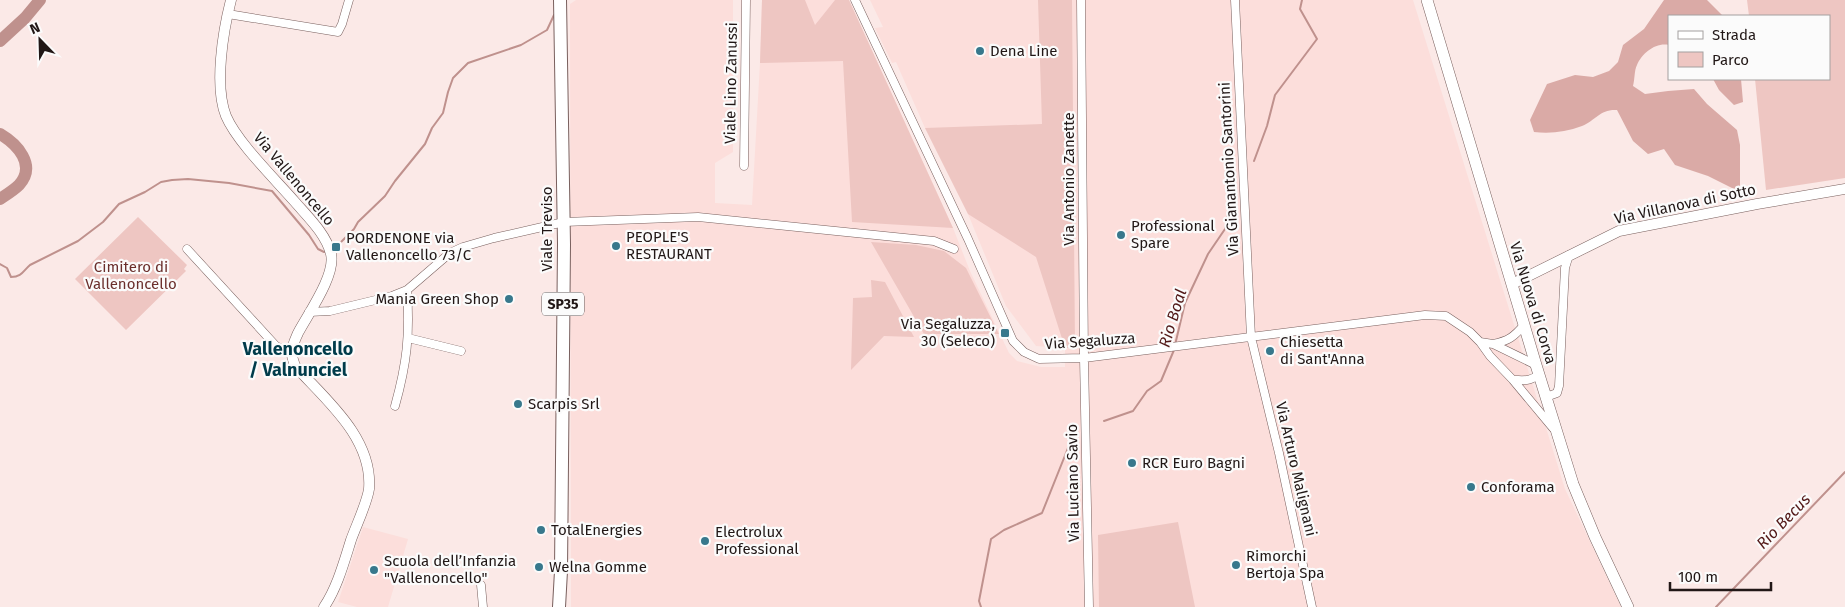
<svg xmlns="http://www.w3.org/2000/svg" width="1845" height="607" viewBox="0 0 1845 607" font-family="'Fira Sans',sans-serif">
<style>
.built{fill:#fcdedb}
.green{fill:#eec6c2}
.forest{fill:#daaaa6}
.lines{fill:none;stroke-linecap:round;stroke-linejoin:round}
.stream{stroke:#bf918d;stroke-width:2}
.river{stroke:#bf918d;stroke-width:12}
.minor-casing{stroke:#79605e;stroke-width:9}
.tertiary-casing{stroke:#79605e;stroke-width:11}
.secondary-casing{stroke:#79605e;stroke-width:12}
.primary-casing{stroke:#79605e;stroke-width:14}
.minor{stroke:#fff;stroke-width:8}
.tertiary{stroke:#fff;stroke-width:10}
.secondary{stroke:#fff;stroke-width:11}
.primary{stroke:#fff;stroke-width:12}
.poi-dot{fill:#38788c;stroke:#fbfbfb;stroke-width:2}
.labels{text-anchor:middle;stroke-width:4.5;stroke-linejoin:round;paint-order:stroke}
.shield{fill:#fbfbfb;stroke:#625b5b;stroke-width:1}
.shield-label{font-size:14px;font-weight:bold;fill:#211716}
.poi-label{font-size:15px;fill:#211716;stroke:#fbfbfb;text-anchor:start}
.street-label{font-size:15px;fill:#211716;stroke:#fbfbfb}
.park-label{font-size:15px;fill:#6b2f2c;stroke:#fbfbfb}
.water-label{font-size:16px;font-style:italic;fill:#521918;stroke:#fbfbfb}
.quarter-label{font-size:18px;font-weight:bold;fill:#003c4b;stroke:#fbfbfb}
</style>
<rect width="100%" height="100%" fill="#fbe9e7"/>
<path class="built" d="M576,0h157v152l-18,11v40l37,2 8,-142 2,-63h87l104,228 17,43 39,82 8,8 24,6h24v-19l-29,-2 -30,-40 -38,-92 -43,-86 -29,-66 -4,1 -17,-35 8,-1 -13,-27h543l152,489 56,118h-1050l-1,-603z
M363,527l45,12 -20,68h-31l-19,-5z"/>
<path class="green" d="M762,0h43l10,25 20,-25h14l104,228 -101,-6 -9,-161 -83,2z
M1038,0h34l3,348h-10l-29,-91 -68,-43 -43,-86 117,-4z
M1747,0h98v178l-79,12 -11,-111h74v-63h-80z
M138,217l49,48 -3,4 2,2 -60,59 -51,-51z
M871,242l45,3 28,6 22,17 33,66h-75z
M871,280l14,2 29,55 -30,-1 -33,34 2,-72 19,-1z
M1178,522l17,85h-96l-1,-72z"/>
<path class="forest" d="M1664,0h43l16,16h-54v29c-13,-3 -27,8 -32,20 -3,6 -2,14 -4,21l12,8 23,-3 26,-2 13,15 30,26 3,15v47l-32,-16 -33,-11 -11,-16 -16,5 -15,-13 -16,-31c-17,-1 -21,10 -35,16 -16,6 -32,8 -48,6l-4,-12 17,-36 28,-9 18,2 16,-6 9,-9 5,-17 21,-16z
M1713,79h28l2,23 -9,3 -15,-15z"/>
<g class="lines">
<path class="stream" d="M1254,161l13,-35 8,-31 42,-56 -17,-30 2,-9
M337,246l17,-17 4,-7 27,-26 10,-15 30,-37 7,-16 11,-15 5,-21 5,-14 15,-15 53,-18 26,-15 7,-15
M0,264l7,4 4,9c11,0 12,-6 19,-12l48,-24 25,-19 16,-18 26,-12 16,-10 11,-2 16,-1 41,4 43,8 37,44 9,14 6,3
M1175,345l10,-42 23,-49 17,-25 7,-38 -2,-24
M1104,421l29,-10 14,-20 14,-10 13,-31
M981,607l-2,-6 12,-62 13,-9 38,-17 26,-65 6,-4
M1716,607l129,-135"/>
<path class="river" d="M0,41l25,-23 15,-18
M0,134c17,10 37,31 19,51 -5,5 -13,10 -19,14"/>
<defs>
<path id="minor" d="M855,0l113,239 45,102 11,11 15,7 45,-1 341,-43 21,1 24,16 10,10 13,2 43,21
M1081,0l3,358 5,249
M1235,0l16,337 28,116 33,154
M228,14l110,18 4,-8 7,-24
M744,166l2,-166
M187,249l89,97 15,8
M309,312l21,-1 62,-15 15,-6 43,-37 13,-6 31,-9 70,-16 134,-5 236,24 20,8
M408,338l53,13
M1480,342l10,14 23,24c11,0 17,2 26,-6
M1493,344c15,-3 21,-7 31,-19
M1513,380l40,48
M1546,397l11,-4 2,-7 6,-118 4,-13
M395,406c12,-43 15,-71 12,-116
M481,585l2,22"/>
<path id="tertiary" d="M231,0c-8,31 -17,86 -5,116 11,26 49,63 69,86 13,15 31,32 36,52 5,21 -23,60 -33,79 -3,7 -7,14 -6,22 0,3 2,7 3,11 31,34 78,72 74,123 -2,14 -13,37 -18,51 -7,22 -14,48 -27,67
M1512,284l107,-53 138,-27 88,-15"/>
<path id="secondary" d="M1427,0l109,365 37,119 22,53 33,70"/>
<path id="primary" d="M559,607l2,-36 3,-327 -4,-244"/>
</defs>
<use href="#minor" class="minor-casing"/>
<use href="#tertiary" class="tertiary-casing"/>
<use href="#secondary" class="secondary-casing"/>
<use href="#primary" class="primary-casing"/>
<use href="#minor" class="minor"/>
<use href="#tertiary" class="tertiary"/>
<use href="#secondary" class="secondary"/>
<use href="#primary" class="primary"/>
</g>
<g class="poi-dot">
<circle cx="980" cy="51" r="5"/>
<circle cx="1121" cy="235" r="5"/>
<circle cx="616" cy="246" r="5"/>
<rect x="331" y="242" width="10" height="10" rx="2.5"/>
<circle cx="509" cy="299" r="5"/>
<rect x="1000" y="328" width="10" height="10" rx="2.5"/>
<circle cx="1270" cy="351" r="5"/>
<circle cx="518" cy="404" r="5"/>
<circle cx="1132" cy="463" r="5"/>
<circle cx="1471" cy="487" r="5"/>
<circle cx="541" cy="530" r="5"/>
<circle cx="705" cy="541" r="5"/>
<circle cx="1236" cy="565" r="5"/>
<circle cx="539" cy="567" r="5"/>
<circle cx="374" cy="570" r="5"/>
</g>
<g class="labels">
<rect class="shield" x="542" y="292.5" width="42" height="23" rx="4"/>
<g class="shield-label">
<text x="563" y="309">SP35</text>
</g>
<g class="poi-label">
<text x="990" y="56">Dena Line</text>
<text x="1131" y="231">Professional<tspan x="1131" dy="17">Spare</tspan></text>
<text x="626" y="242">PEOPLE'S<tspan x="626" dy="17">RESTAURANT</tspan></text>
<text x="346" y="243">PORDENONE via<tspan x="346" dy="17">Vallenoncello 73/C</tspan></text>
<text x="499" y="304" text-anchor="end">Mania Green Shop</text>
<text x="995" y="329" text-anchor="end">Via Segaluzza,<tspan x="995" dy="17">30 (Seleco)</tspan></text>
<text x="1280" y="347">Chiesetta<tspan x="1280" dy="17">di Sant'Anna</tspan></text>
<text x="528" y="409">Scarpis Srl</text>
<text x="1142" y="468">RCR Euro Bagni</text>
<text x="1481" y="492">Conforama</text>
<text x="551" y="535">TotalEnergies</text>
<text x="715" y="537">Electrolux<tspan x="715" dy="17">Professional</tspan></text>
<text x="1246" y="561">Rimorchi<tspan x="1246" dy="17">Bertoja Spa</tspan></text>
<text x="384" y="566">Scuola dell’Infanzia<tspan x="384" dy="17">"Vallenoncello"</tspan></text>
<text x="549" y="572">Welna Gomme</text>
</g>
<g class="street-label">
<text transform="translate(731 83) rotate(-89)" y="5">Viale Lino Zanussi</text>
<text transform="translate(1229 169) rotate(-93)" y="5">Via Gianantonio Santorini</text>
<text transform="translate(294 179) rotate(50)" y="5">Via Vallenoncello</text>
<text transform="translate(1069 179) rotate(-90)" y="5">Via Antonio Zanette</text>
<text transform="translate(1685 204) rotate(-12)" y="5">Via Villanova di Sotto</text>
<text transform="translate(547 229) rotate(-90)" y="5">Viale Treviso</text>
<text transform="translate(1533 303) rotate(73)" y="5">Via Nuova di Corva</text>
<text transform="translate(1090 341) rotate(-4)" y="5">Via Segaluzza</text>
<text transform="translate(1296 469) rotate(77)" y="5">Via Arturo Malignani</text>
<text transform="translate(1073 483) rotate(-91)" y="5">Via Luciano Savio</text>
</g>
<g class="park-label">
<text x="131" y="272">Cimitero di<tspan x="131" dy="17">Vallenoncello</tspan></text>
</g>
<g class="water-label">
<text transform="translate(1172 318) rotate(-73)" y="6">Rio Boal</text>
<text transform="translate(1783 521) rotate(-46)" y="6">Rio Becus</text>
</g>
<g class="quarter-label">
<text x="298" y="355">Vallenoncello<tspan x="298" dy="21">/ Valnunciel</tspan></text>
</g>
</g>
<rect x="1668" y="15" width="162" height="65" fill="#fbfbfb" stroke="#a4a09f"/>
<rect x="1678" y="31" width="25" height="8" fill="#ffffff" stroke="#a4a09f"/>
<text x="1712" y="40" font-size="15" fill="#211716">Strada</text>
<rect x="1678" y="52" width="25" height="15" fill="#eec6c2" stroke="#a4a09f"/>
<text x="1712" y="65" font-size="15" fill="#211716">Parco</text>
<g transform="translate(40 40) rotate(337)" stroke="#fbfbfb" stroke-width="4" paint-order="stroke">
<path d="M0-4L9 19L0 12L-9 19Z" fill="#211716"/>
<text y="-8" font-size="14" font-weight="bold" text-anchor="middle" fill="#211716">N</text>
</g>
<path d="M1670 582v8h101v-8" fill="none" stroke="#211716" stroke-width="2.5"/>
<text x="1678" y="582" font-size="15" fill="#211716" stroke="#fbfbfb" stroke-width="4" paint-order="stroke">100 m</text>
</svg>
